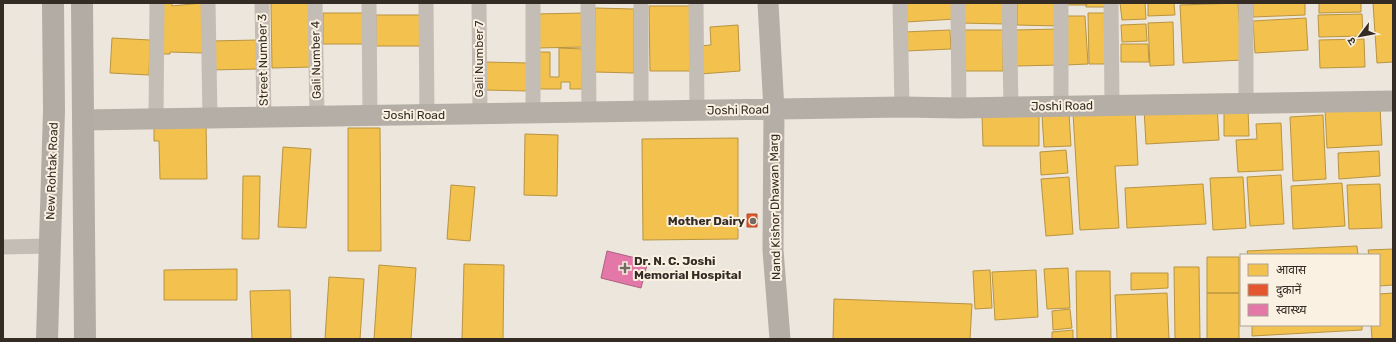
<svg xmlns="http://www.w3.org/2000/svg" width="1396" height="342" viewBox="0 0 1396 342" font-family="Rubik,'Noto Sans Devanagari',sans-serif">
<style>
.homes{fill:#f2c14e;stroke:#b99441}
.shops{fill:#e4572e;stroke:#af4a2b}
.health{fill:#e377a8;stroke:#ae6080}
.lines{fill:none;stroke-linecap:round;stroke-linejoin:round}
.street{stroke:#c4bdb6;stroke-width:15}
.secondary{stroke:#b5aea6;stroke-width:21}
.primary{stroke:#b3aca5;stroke-width:22}
.poi-dot{fill:#746c64;stroke:#faf1e2;stroke-width:1.5}
.labels{text-anchor:middle;stroke-width:4;stroke-linejoin:round;paint-order:stroke}
.street-label{font-size:12px;fill:#342b24;stroke:#faf1e2}
.poi-label{font-size:12px;font-weight:bold;fill:#342b24;stroke:#faf1e2;text-anchor:end}
</style>
<rect width="100%" height="100%" fill="#ece6dc"/>
<path class="homes" d="M160,3h12v3l30,-3 1,50 -33,-1v2h-8z
M271,3h40l2,64 -41,1z
M905,3h49l1,16 -49,3z
M962,3h43v21l-44,-1z
M1017,3h43l-1,23 -42,-1z
M1063,3h23l1,2h-24z
M1086,3h21v4h-21z
M1120,3h25l1,16 -24,1z
M1148,3h26l1,12 -27,1z
M1238,3l4,57 -59,3 -3,-58z
M1253,3h52v12l-52,2z
M1319,3h42v9l-42,1z
M1373,3h20v59l-16,1z
M649,6h44l1,65h-44z
M595,8l39,1v64l-39,-1z
M323,13h42v31h-42z
M584,13v34l-48,1v-34z
M1088,13h21v51h-20z
M1362,14l1,22 -44,1 -1,-22z
M376,15h44v31h-44z
M1062,16h23l3,48 -23,1z
M1306,18l2,32 -53,3 -2,-32z
M1173,22l1,43 -24,1 -2,-43z
M1146,24l1,17 -25,1 -1,-17z
M738,25l2,46 -40,3 -1,-28 12,-1 -1,-18z
M1059,29l1,36 -44,1 -1,-36z
M950,30l1,19 -46,2 -1,-19z
M961,30h42v41h-42z
M112,38l38,2 -1,35 -39,-2z
M1364,39l1,28 -45,1 -1,-28z
M257,40l1,29 -47,1v-29z
M1121,44h27l1,18h-28z
M559,48l24,1 -1,40h-12v-7h-9v7h-25v-37h14v25h9z
M485,62l43,1 -1,28 -42,-1z
M1217,105l2,35 -73,4 -2,-35z
M1380,107l2,38 -55,3 -2,-39z
M1248,108l1,28h-25v-27z
M1135,110l3,55 -23,1 4,62 -39,2 -7,-117z
M1069,113l2,33 -27,1 -2,-32z
M1039,114v32h-56l-1,-31z
M1323,115l3,64 -33,2 -3,-64z
M206,123l1,56h-47l-1,-38h-5v-17z
M1281,123l2,47 -45,2 -2,-32 21,-1 -1,-15z
M348,128h32l1,123h-33z
M525,134l33,1 -1,61 -33,-1z
M738,138v101l-95,1 -1,-101z
M283,147l28,2 -5,79 -28,-1z
M1066,150l2,23 -27,2 -1,-23z
M1379,151l1,25 -41,3 -1,-26z
M1281,175l3,49 -34,2 -3,-49z
M243,176h17l-1,63h-17z
M1069,177l4,57 -27,2 -5,-57z
M1243,177l3,51 -33,2 -3,-52z
M1342,183l3,43 -52,3 -2,-43z
M1203,184l3,40 -79,4 -2,-40z
M1380,184l2,44 -33,1 -2,-44z
M451,185l24,2 -5,54 -23,-2z
M1357,246l1,9h-110l-1,-4z
M1393,249v36l-14,1v-31h-10l-1,-5z
M1207,257h32v36h-32z
M464,264l40,1 -1,74h-41z
M379,265l37,3 -5,71h-37z
M1174,267h25l1,72h-25z
M1068,268l2,40 -23,1 -3,-40z
M237,269v31h-73v-30z
M990,270l2,38 -17,1 -2,-38z
M1036,270l2,47 -43,3 -3,-48z
M1076,271h34l1,68h-34z
M1131,273h37v15l-37,2z
M329,277l35,2 -4,60h-35z
M290,290l1,49h-39l-2,-48z
M1167,293l2,46h-52l-2,-44z
M1207,293h32v46h-32z
M1393,293v46h-21l-1,-14h8v-31z
M834,299l138,5 -2,35h-137z
M1070,309l2,19 -19,2 -1,-19z
M1252,325h110v5l-110,6z
M1073,330v9h-21v-7z"/>
<path class="shops" d="M747,214h10v13h-10z"/>
<path class="health" d="M607,251l41,10 -7,27 -40,-10z"/>
<g class="lines">
<path class="street" d="M208,3l2,114
M262,3l2,114
M315,3l2,113
M369,3l1,113
M426,3l1,113
M479,3l1,111
M533,3v111
M588,3l1,109
M641,3v109
M696,3l1,108
M900,3l2,104
M958,3l1,105
M1009,3l2,103
M1111,3l1,102
M1246,103v-100
M1061,106v-103
M156,119l1,-116
M3,247l47,-1"/>
<path class="secondary" d="M768,3l6,107 -1,140 7,89
M83,120l819,-13 57,1 434,-7"/>
<path class="primary" d="M82,3l3,336
M47,339l7,-228 -1,-108"/>
</g>
<g class="poi-dot">
<circle cx="753" cy="221" r="4"/>
<path d="M623 262h4v4h4v4h-4v4h-4v-4h-4v-4h4z"/>
</g>
<g class="labels">
<g class="street-label">
<text transform="translate(479 59) rotate(-90)" y="4">Gali Number 7</text>
<text transform="translate(263 60) rotate(-91)" y="4">Street Number 3</text>
<text transform="translate(316 60) rotate(-91)" y="4">Gali Number 4</text>
<text transform="translate(1062 106) rotate(-1)" y="4">Joshi Road</text>
<text transform="translate(738 110) rotate(-1)" y="4">Joshi Road</text>
<text x="414" y="119">Joshi Road</text>
<text transform="translate(52 171) rotate(-88)" y="4">New Rohtak Road</text>
<text transform="translate(775 207) rotate(-91)" y="4">Nand Kishor Dhawan Marg</text>
</g>
<g class="poi-label">
<text x="745" y="225">Mother Dairy</text>
<text x="634" y="265" text-anchor="start">Dr. N. C. Joshi<tspan x="634" dy="14">Memorial Hospital</tspan></text>
</g>
</g>
<rect width="1396" height="342" fill="none" stroke="#342b24" stroke-width="8"/>
<rect x="1240" y="254" width="140" height="72" fill="#faf1e2" stroke="#aba296"/>
<rect x="1248" y="264" width="20" height="12" fill="#f2c14e" stroke="#aba296"/>
<text x="1276" y="274" font-size="12" fill="#342b24">आवास</text>
<rect x="1248" y="284" width="20" height="12" fill="#e4572e" stroke="#aba296"/>
<text x="1276" y="294" font-size="12" fill="#342b24">दुकानें</text>
<rect x="1248" y="304" width="20" height="12" fill="#e377a8" stroke="#aba296"/>
<text x="1276" y="314" font-size="12" fill="#342b24">स्वास्थ्य</text>
<g transform="translate(1360 36) rotate(238)" stroke="#faf1e2" stroke-width="3" paint-order="stroke">
<path d="M0-3L7 15L0 10L-7 15Z" fill="#342b24"/>
<text y="-6" font-size="11" font-weight="bold" text-anchor="middle" fill="#342b24">उ</text>
</g>
</svg>
